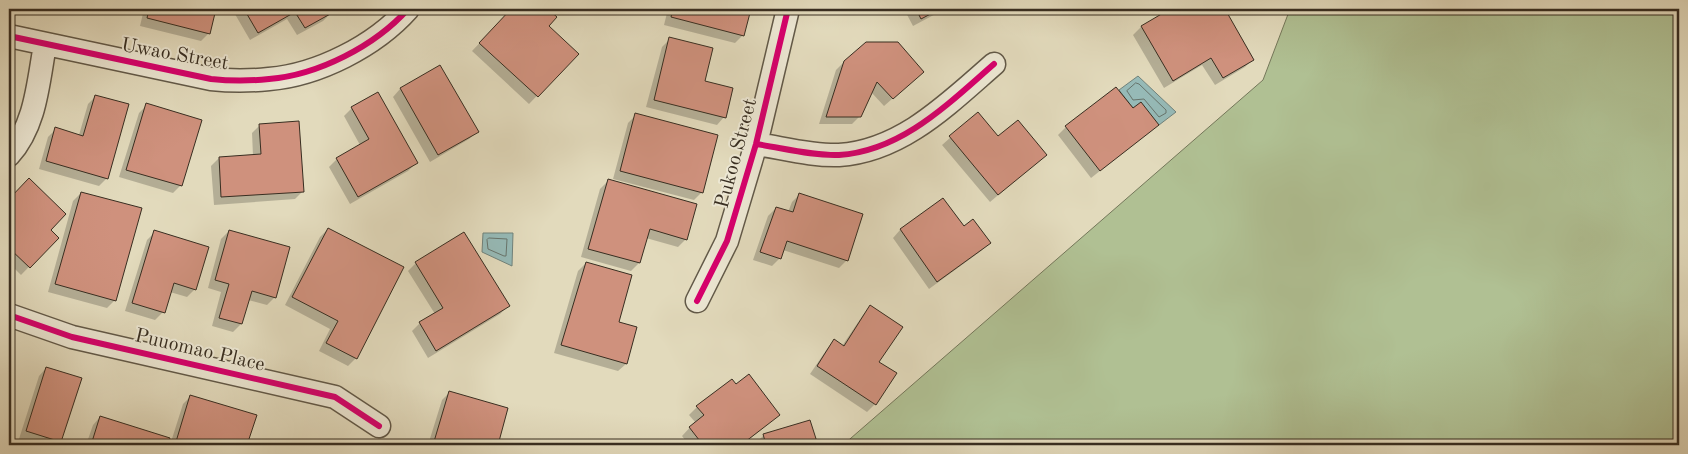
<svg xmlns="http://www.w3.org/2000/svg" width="1688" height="454" viewBox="0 0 1688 454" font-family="'Old Standard TT',serif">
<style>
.green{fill:#b0c093;stroke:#74775a}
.water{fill:#96bab7;stroke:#70827b}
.shadow{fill:#0003}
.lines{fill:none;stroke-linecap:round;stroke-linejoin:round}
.shore{stroke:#67746c;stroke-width:1}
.building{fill:#cf917d;stroke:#382e21}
.street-casing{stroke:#625948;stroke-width:25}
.street{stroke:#ece7d3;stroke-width:22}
.cycleway-casing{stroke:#ece7d3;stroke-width:9}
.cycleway{stroke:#d6006c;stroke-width:6}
.labels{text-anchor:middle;stroke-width:4;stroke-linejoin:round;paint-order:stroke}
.street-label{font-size:20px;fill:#382e21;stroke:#ece7d3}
</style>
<rect width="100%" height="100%" fill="#e2dabc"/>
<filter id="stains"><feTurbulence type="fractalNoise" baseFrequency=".004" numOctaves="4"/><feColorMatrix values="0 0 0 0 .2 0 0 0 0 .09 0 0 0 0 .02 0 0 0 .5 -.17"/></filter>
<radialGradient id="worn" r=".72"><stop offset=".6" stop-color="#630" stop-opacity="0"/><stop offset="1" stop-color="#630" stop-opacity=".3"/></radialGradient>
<path class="green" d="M1290,9h389v436h-836l420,-365z"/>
<path class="water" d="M1138,76l38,36 -17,13 -26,-17 -14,-18z
M483,233h30l-1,33 -30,-14z"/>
<path class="shadow" d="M144,9h70l-5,24 -8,8 -61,-15z
M232,9h97l2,4 -8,8 -26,14 -10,-16 -37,21z
M341,9h8l-4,3z
M512,9h34l9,8 -8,9 30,28 -48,50 -57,-53z
M668,9h82l-7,26 -8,8 -71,-18z
M904,9h41l-32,17z
M1173,9h50l30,50 -8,8 -30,18 -13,-20 -38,23 -31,-53 8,-8z
M670,39l54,78 -7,8 -71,-18 16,-60z
M844,62l71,17 -31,27 -13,-14 -11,24 -8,8h-33l17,-54z
M439,67l38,65 -8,7 -39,23 -37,-65 7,-8z
M96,96l11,82 -8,8 -60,-17 9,-32 8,-8 23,6 9,-31z
M147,105l34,80 -8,8 -54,-16 20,-64z
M352,108l64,55 -8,8 -58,33 -21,-37 8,-8 23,-14 -16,-29z
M977,114l21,24 39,24 -47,40 -48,-57z
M636,115l66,77 -8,8 -81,-21 15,-56z
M260,125l43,66 -8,8 -81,6 -3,-39 8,-8 34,-2 -1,-23z
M1066,127l83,5 -58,46 -33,-43z
M29,180l20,50 8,8 -36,37 -12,-12v-63z
M608,181l78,58 -8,8 -32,-9 -7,25 -8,8 -50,-14 19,-68z
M81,193l34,107 -8,8 -59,-16 25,-91z
M800,194l47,66 -8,8 -56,-18 -3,8 -8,8 -19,-6 15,-44 8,-8 12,4 4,-10z
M943,199l20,29 26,15 -8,8 -52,38 -36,-51 7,-8z
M328,229l28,129 -8,8 -29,-15 11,-22 -45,-24 35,-68z
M229,231l46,66 -8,8 -19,-5 -7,24 -8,8 -21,-6 9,-34 -13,-4 13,-49z
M155,232l40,57 -8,8 -17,-5 -7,20 -8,8 -30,-9 22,-71z
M416,263l92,43 -8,8 -72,44 -16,-27 8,-8 15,-9 -27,-43z
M586,263l31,60 9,41 -8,7 -64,-18 24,-82z
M870,307l7,56 -2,41 -8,8 -57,-38 17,-25 7,-8 8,5 21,-31z
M46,368l14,73 -4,4h-16l-21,-6 20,-63z
M736,386l43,29 -37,30h-53l-7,-9 13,-14 -6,-7 8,-8z
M450,392l57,17 -11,36h-68l14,-45z
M191,396l64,19 -9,30h-76l13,-41z
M100,417l68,21 -2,7h-80l7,-20z
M809,421l8,24h-61v-2l8,-8z"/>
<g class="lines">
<path class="shore" d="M1136,83l3,1 27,26v3l-7,4 -15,-18 -11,1 -6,-9z
M489,238l18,1 -1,17h-2l-16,-7 -1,-9z"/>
</g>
<path class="building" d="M149,9h67l-6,25 -63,-16z
M244,9h86l2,4 -27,15 -10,-16 -37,21z
M511,9h37l9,8 -8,9 30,28 -41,43 -59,-54z
M673,9h78l-7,27 -73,-19z
M916,9h24l-19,10z
M1170,9h55l29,51 -31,18 -12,-20 -38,23 -32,-55z
M669,37l44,11 -8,33 28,7 -7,30 -72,-18z
M866,42h32l26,30 -31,27 -16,-17 -16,35h-35l18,-56z
M440,65l39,67 -41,23 -38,-67z
M1116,87l17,21 8,-6 18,23 -59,46 -35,-45z
M378,92l40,71 -60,34 -22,-39 33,-19 -18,-32z
M95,95l34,9 -21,75 -62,-18 9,-34 28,9z
M146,103l56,17 -20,66 -56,-16z
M978,112l20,24 20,-16 29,35 -49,40 -49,-59z
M635,113l83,22 -15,58 -83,-22z
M299,121l5,71 -83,5 -2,-40 42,-3 -2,-30z
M29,178l37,36 -15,16 8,8 -29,30 -21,-20v-49z
M608,179l89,25 -10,36 -37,-11 -10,34 -52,-14z
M81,192l61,16 -26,93 -61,-17z
M799,193l64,21 -15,47 -61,-20 -6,18 -21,-7 16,-45 17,5z
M943,198l21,28 9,-7 18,24 -54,39 -37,-53z
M328,228l76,39 -47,92 -31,-16 12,-22 -46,-24z
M154,230l55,17 -13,43 -22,-7 -9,30 -33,-10z
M229,230l61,17 -14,51 -24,-7 -10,33 -23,-6 10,-34 -14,-4z
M464,232l46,74 -74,45 -17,-29 24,-14 -28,-46z
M586,262l46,13 -13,47 18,5 -10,37 -66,-19z
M870,305l33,22 -24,35 18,11 -21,32 -59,-39 17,-27 10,7z
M46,367l36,11 -21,64 -35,-11z
M749,374l31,41 -39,30h-38l-14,-18 15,-12 -8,-9 36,-27 4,5z
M449,391l59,17 -10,37h-65z
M190,395l67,20 -10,30h-72z
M100,416l70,22 -3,7h-76z
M810,420l8,25h-52l-3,-11z"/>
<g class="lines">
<defs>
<path id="street" d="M9,36l202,43c19,2 39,2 58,0 49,-4 106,-33 139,-70
M756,144c27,4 56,12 83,11 63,-4 110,-52 155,-91
M9,155c27,-30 29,-72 36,-110
M697,301l30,-60 29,-97 32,-135
M9,315l63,22 263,60 44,29"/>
</defs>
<use href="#street" class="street-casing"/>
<use href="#street" class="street"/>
<defs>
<path id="cycleway" d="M9,36l202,43c19,2 39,2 58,0 49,-4 106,-33 139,-70
M756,144c27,4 56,12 83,11 63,-4 110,-52 155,-91
M697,301l30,-60 29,-97 32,-135
M9,315l63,22 263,60 44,29"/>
</defs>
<use href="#cycleway" class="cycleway-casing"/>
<use href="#cycleway" class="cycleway"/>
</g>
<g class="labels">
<g class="street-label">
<text transform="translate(175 53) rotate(10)" y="7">Uwao Street</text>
<text transform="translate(735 153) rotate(-75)" y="7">Pukoo Street</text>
<text transform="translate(200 349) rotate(13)" y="7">Puuomao Place</text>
</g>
</g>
<rect width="1688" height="454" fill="none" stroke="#e2dabc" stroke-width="30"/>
<rect x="10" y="10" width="1668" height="434" fill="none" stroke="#382e21" stroke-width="2.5"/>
<rect x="15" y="15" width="1658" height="424" fill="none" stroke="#382e21"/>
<rect width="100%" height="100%" filter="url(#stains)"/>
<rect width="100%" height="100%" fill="url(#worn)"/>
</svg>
